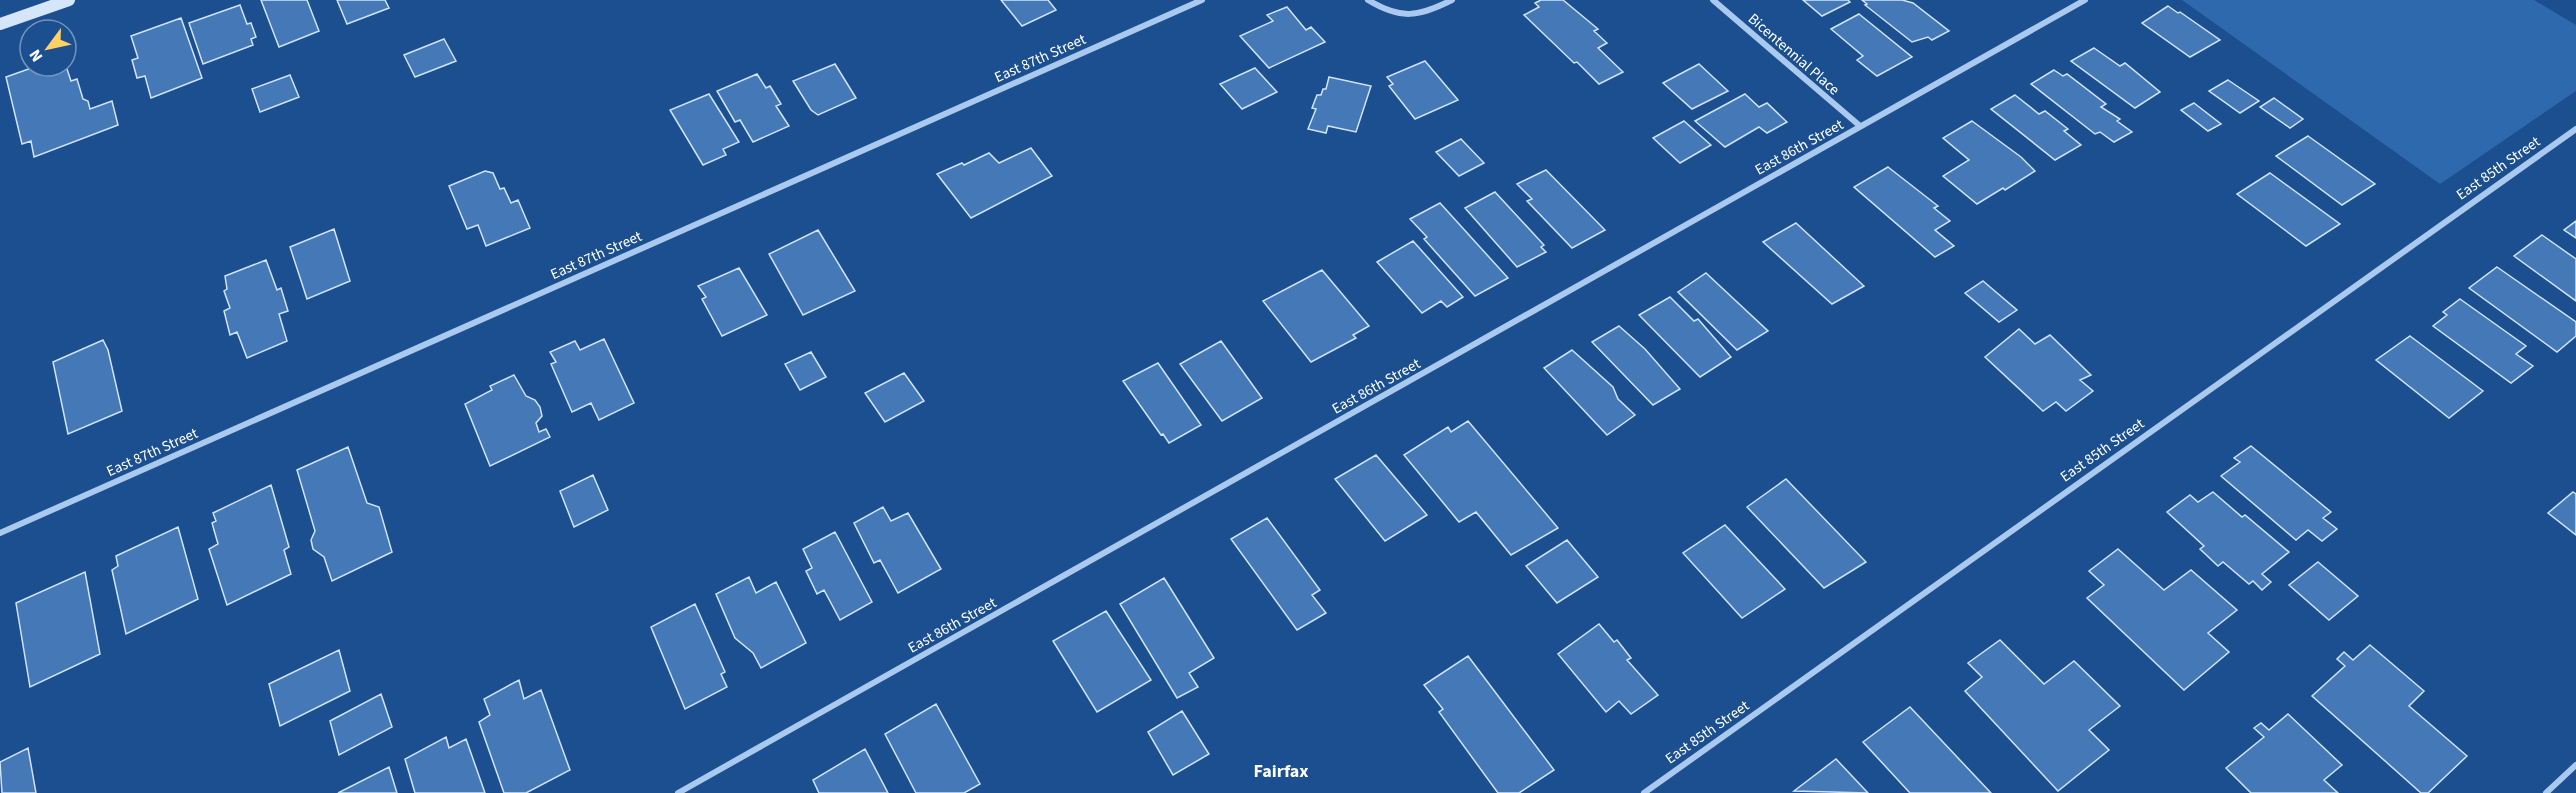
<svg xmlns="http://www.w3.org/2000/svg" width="2576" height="793" viewBox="0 0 2576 793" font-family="'Source Sans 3',sans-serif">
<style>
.green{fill:#2e69ad}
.building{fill:#4478b7;stroke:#cfe3fa;stroke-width:1.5}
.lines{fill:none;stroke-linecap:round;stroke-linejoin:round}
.street{stroke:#a9c9ee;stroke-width:6}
.secondary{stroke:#d6e6fa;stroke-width:12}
.labels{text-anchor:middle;stroke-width:5;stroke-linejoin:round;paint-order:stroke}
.street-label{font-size:15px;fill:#fff;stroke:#1b4f8f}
.quarter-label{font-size:18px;font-weight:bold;fill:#fff;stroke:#1b4f8f}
</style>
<rect width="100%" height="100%" fill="#1b4f8f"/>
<path class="green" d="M2182,0h352l42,25v66l-136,93z"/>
<path class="building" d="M261,0h46l12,31 -40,16z
M337,0h48l4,8 -42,16z
M1001,0h47l8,10 -34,16z
M1541,0h22l35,29 -4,2 13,12 -9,5 25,24 -24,12 -22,-22 -3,1 -50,-48 15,-8 -4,-4z
M1803,0h45l2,2 -28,14z
M1862,0h40l11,3 36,28 -17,9 -4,-3 -16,5 -47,-37 2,-1z
M240,5l7,19 4,-1 5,14 -5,2 2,6 -50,19 -14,-41z
M2168,6l10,7 2,-1 40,28 -30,17 -48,-34z
M1287,7l19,23 5,-3 14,15 -56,26 -29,-32 33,-15 -6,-6z
M1859,14l53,43 -35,19 -20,-16 6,-4 -32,-27z
M181,18l21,60 -51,20 -6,-22 -8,2 -5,-18 6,-2 -7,-22z
M444,39l12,22 -41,16 -11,-22z
M2094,48l26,18 5,-3 35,29 -25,16 -64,-47z
M1425,61l33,39 -43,19 -26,-33 4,-2 -6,-7z
M835,64l21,34 -38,17 -7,-5 -18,-29z
M1699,64l29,27 -36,18 -29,-26z
M37,66h29l5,15 6,-2 6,20 5,2 2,8 22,-8 6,24 -84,32 -3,-16 -9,3 -16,-67z
M1255,68l22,24 -35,17 -22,-25z
M2054,70l9,6 4,-2 39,30 -5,3 19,12 -3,2 15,11 -18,10 -14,-10 -5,2 -64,-50z
M757,74l9,14 4,-2 11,18 -5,2 13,20 -36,16 -13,-22 -5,2 -18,-31z
M290,75l9,22 -39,15 -8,-23z
M1329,77l42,9 -15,46 -28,-6 -2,7 -18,-4 8,-20 -4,-1 5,-13h4l2,-6h3z
M2228,80l31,21 -19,12 -31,-22z
M709,94l30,48 -16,7 3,6 -23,10 -33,-55z
M1745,94l14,13 8,-4 20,19 -20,11 -8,-6 -34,20 -30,-26z
M2015,95l24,19 6,-3 23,18 -4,2 17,14 -26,15 -64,-51z
M2274,98l29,21 -13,9 -30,-21z
M2194,103l27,21 -13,7 -27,-21z
M1684,121l27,24 -31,18 -27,-25z
M1972,121l49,36 14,14 -30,19 -2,-2 -26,16 -34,-28 26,-16 -26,-22z
M2308,136l67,48 -33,21 -66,-49z
M1461,139l23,24 -25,13 -23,-24z
M1031,148l21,28 -81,42 -34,-44 25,-11 2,2 25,-12 10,10z
M1888,167l50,39 -4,2 16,13 -15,9 19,16 -19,11 -81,-70z
M1546,170l59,60 -33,18 -45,-47 5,-2 -15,-15z
M485,171l8,2 7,16 4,-1 7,15 7,-3 12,28 -44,18 -8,-21 -11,4 -18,-43z
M2270,173l70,51 -34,22 -69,-52z
M1495,192l49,53 -3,2 5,5 -29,15 -52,-59z
M1440,203l68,75 -33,18 -51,-57 3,-2 -17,-18z
M2576,221v17l-12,-8z
M1796,223l68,63 -32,18 -69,-62z
M334,229l16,52 -43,18 -17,-52z
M818,230l37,61 -52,24 -34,-61z
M2542,235l34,24v42l-62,-45z
M1413,241l50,56 -16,10 -6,-6 -19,12 -45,-51z
M266,260l11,30 4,-2 7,23 -9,3 8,27 -40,17 -10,-26 -7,3 -6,-24 6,-3 -6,-17 3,-2 -2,-13z
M2497,267l79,55v14l-19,16 -88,-64z
M739,268l28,47 -45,21 -20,-37 4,-2 -8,-11z
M1322,270l47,56 -16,9 3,3 -45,24 -48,-61z
M1706,273l62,58 -31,19 -59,-58z
M1983,281l34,29 -18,12 -34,-29z
M1670,297l24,24 4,-2 33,38 -31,20 -61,-62z
M2460,299l66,47 -10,8 17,12 -22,17 -78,-57 14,-11 -4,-3z
M1619,326l26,23 35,40 -27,16 -61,-63z
M2019,329l16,15 15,-9 41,40 -11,5 13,11 -27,20 -10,-9 -13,9 -58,-54z
M2410,336l73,55 -34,27 -73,-58z
M604,339l30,64 -35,17 -8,-17 -19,9 -21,-48 5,-2 -6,-10 25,-11 5,9z
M103,340l5,10 14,61 -54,23 -15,-72z
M1221,341l41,57 -40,23 -42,-57z
M1572,350l41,37 5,12 17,16 -28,20 -63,-67z
M811,352l15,25 -26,13 -15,-26z
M1158,363l43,62 -32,18 -6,-9 -2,1 -38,-54z
M904,373l20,28 -39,21 -20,-29z
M514,375l12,21 9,4 5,7 2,9 -6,7 3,9 7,-3 4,8 -60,29 -25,-62 27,-14 -2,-4z
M1468,421l90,107 -47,27 -35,-43 -17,10 -55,-67 44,-28 3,5z
M2251,446l80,66 -8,6 14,11 -15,12 -14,-11 -12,10 -75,-64 19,-14 -6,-4z
M348,447l19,56 12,4 13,45 -60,29 -8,-24 -11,-8 -2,-9 4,-9 -18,-61z
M1376,455l51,60 -42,26 -50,-62z
M593,475l15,35 -34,17 -14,-36z
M1786,479l80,83 -42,26 -77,-81z
M271,485l18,62 -5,3 7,24 -64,31 -18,-56 9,-5 -6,-21 4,-2 -3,-8z
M2213,492l29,25 3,-2 44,37 -27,22 9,8 -9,8 -9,-9 -4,3 -26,-22 -5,4 -18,-17 4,-3 -37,-34 23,-17 8,7z
M2573,492l3,2v41l-28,-22z
M883,507l8,14 17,-8 33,56 -43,24 -18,-33 -6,3 -20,-40z
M1267,518l53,72 -8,5 14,18 -29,17 -66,-91z
M1725,525l60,64 -43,29 -59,-65z
M178,527l20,72 -72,35 -14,-64 6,-4 -2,-10z
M835,532l37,70 -32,18 -16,-30 -7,4 -11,-23 6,-3 -9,-19z
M1567,540l31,37 -41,26 -31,-37z
M2118,549l46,41 27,-20 46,40 -29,23 21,19 -45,38 -97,-92 17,-13 -15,-14z
M2318,562l40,34 -29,24 -40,-35z
M85,572l15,82 -70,33 -14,-84z
M749,577l7,16 20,-11 30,61 -45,25 -8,-15 -18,-15 -19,-44z
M1164,578l50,80 -25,15 9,14 -21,11 -57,-94z
M695,604l30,68 -4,2 6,13 -42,22 -34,-82z
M1106,611l45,69 -54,32 -44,-71z
M1599,624l15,18 3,-2 14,18 -4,2 31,35 -27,19 -12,-13 -13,11 -48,-58z
M2000,640l44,44 30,-23 46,45 -31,24 20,20 -51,41 -93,-100 17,-14 -14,-14z
M2370,645l54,46 -15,15 58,50 -39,37h-7l-109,-97 33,-30 -8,-7 7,-7 9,8z
M339,650l11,41 -70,35 -11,-42z
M1468,656l86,114 -35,23h-21l-59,-81 4,-3 -19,-24z
M519,680l5,19 17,-9 29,80 -44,23h-22l-25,-71 11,-7 -6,-16z
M381,694l11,33 -53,28 -9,-34z
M936,704l44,80 -16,9h-48l-31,-59z
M1910,707l81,86h-81l-47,-51z
M1182,711l27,43 -36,21 -25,-43z
M2288,714l54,51 -18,15 14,13h-87l-25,-25 38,-31 -10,-9 7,-5 8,7z
M446,737l3,11 17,-9 19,54h-70l-10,-34z
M28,748l8,45h-34l-2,-31z
M865,749l23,44h-69l-6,-13z
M1836,759l32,34 -74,-2z
M389,767l8,26h-59z"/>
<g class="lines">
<path class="street" d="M1368,0c33,20 50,17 84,0
M1713,0l147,126
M0,533l1202,-533
M678,793l1407,-793
M1644,793l932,-664
M2546,793l30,-28"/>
<path class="secondary" d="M0,24l69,-24"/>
</g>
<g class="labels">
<g class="street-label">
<text transform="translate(1794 54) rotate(41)" y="5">Bicentennial Place</text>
<text transform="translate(1040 58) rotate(-24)" y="5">East 87th Street</text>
<text transform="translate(1799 147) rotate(-29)" y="5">East 86th Street</text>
<text transform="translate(2498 168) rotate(-35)" y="5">East 85th Street</text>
<text transform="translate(596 255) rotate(-24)" y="5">East 87th Street</text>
<text transform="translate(1376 386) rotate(-29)" y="5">East 86th Street</text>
<text transform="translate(2102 450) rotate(-35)" y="5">East 85th Street</text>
<text transform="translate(152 452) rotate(-24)" y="5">East 87th Street</text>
<text transform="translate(952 625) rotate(-29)" y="5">East 86th Street</text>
<text transform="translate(1707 732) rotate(-35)" y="5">East 85th Street</text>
</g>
<g class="quarter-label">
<text x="1281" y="777">Fairfax</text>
</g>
</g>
<g transform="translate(48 48) rotate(237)"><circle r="28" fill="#1b4f8f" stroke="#7695bc" stroke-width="1.5"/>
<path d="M0-4.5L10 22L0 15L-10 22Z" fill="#ffd166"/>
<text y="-9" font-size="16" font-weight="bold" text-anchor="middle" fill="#ffffff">N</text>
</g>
</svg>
